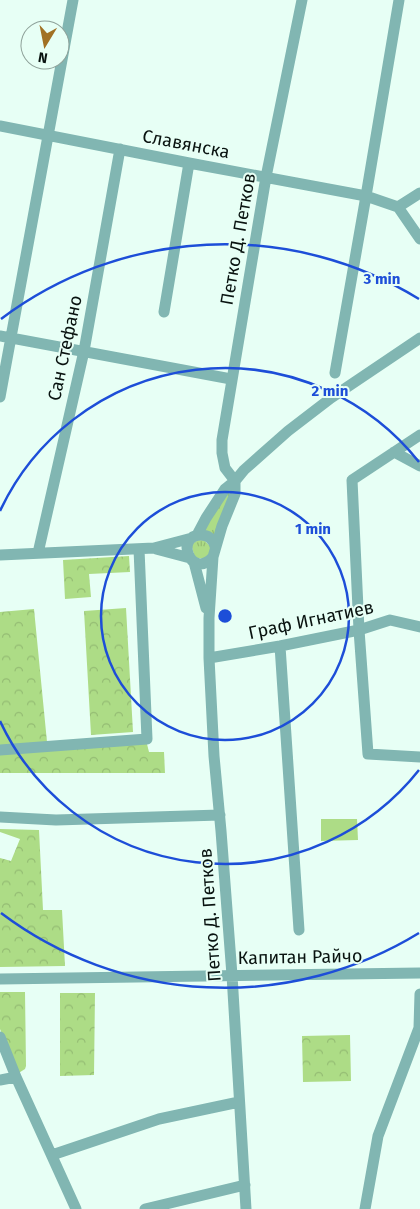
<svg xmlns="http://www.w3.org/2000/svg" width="420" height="1209" viewBox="0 0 420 1209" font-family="'Fira Sans',sans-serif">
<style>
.grass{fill:url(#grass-tufts)}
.forest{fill:url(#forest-crowns)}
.garden{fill:#addc86}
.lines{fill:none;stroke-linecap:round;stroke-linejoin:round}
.minor{stroke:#81b6b2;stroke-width:11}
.ring{fill:none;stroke:#1d4ed8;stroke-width:2.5}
.labels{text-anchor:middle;stroke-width:4;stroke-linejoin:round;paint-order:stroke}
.street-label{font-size:18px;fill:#091310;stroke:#e7fff5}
.centre{fill:#1d4ed8;stroke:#e7fff5;stroke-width:2.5}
.ring-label{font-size:15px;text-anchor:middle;font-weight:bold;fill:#1d4ed8;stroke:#e7fff5;stroke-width:4;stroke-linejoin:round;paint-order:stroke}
</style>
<defs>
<pattern id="grass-tufts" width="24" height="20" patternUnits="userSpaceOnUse" patternTransform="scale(1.25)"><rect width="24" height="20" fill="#addc86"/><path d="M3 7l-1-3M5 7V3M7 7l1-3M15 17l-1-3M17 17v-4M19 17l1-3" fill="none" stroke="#94bc73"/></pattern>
<pattern id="forest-crowns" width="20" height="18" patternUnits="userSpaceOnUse" patternTransform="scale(1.25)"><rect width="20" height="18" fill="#addc86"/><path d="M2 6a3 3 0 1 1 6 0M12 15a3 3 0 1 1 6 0" fill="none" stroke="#94bc73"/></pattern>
</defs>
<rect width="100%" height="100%" fill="#e7fff5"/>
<path class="grass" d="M232,487l-18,52 -13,-6z
M202,538l10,10 -5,11 -12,-1 -4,-14z"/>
<path class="forest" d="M129,556l1,16 -41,2 2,23 -26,2 -2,-39z
M126,608l7,124 -42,3 -7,-124z
M34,609l13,133 -47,5v-135z
M146,740l3,12h15l1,21h-165v-20z
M0,829l39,1 4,80h19l3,56 -65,1v-109l11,3 9,-22 -20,-7z
M0,992h25l1,74 -1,3 -8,5 -17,-45z
M60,993h35l-1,82 -34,1z
M350,1035l1,46 -48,1 -1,-46z"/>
<path class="garden" d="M321,819h36l1,21 -37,1z"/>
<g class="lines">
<path class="minor" d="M0,126l189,37 177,33 32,11
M398,207l22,32
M398,207l22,-14
M164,312l25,-149
M0,336l231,43
M335,373l31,-177 33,-196
M0,397l73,-397
M420,435l-68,45 7,150 9,124 52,3
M394,452l26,14
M235,481v13l-13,32 -9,31 -4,61v40l5,98 7,75 11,144 14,234
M235,481l-10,-13 -3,-15v-13l44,-263 36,-177
M197,535l9,-17 19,-29 10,-8 9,-11 44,-39 43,-33 89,-60
M156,549l34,9
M38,553l46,-202 36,-202
M0,555l154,-7 38,-10
M213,557c-22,24 -39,-22 -12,-22 8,0 12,5 14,11
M194,562l12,46
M280,646l19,284
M209,658l71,-12 79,-16 31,-10 30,7
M0,750l147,-11 -8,-190
M0,817l56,3 164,-5
M0,979l420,-6
M0,1037l16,40 60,132
M0,1080l16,-3
M52,1155l107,-36 80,-17
M145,1209l100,-24
M365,1209l13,-73 41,-108 1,-34"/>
</g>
<g class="ring">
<circle cx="225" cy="616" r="124"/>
<path d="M419 770A248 248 0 0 1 0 721M0 511A248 248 0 0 1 419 462"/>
<path d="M419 933A372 372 0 0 1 1 913M1 319A372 372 0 0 1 419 299"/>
</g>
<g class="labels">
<g class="street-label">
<text transform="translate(186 144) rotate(11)" y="6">Славянска</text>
<text transform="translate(238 239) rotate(-80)" y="6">Петко Д. Петков</text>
<text transform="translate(65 348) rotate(-78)" y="6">Сан Стефано</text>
<text transform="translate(311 620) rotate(-12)" y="6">Граф Игнатиев</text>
<text transform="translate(210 915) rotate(-94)" y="6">Петко Д. Петков</text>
<text transform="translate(300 957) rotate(-1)" y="6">Капитан Райчо</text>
</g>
</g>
<circle cx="225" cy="616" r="8" class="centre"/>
<g class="ring-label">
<text x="382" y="284">3 min</text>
<text x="330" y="396">2 min</text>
<text x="313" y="534">1 min</text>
</g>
<g transform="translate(45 45) rotate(190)"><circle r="24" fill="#e7fff5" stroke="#8ea199"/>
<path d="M0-4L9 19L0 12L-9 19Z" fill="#a17124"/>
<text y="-8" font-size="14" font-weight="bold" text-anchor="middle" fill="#091310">N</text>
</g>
</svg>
